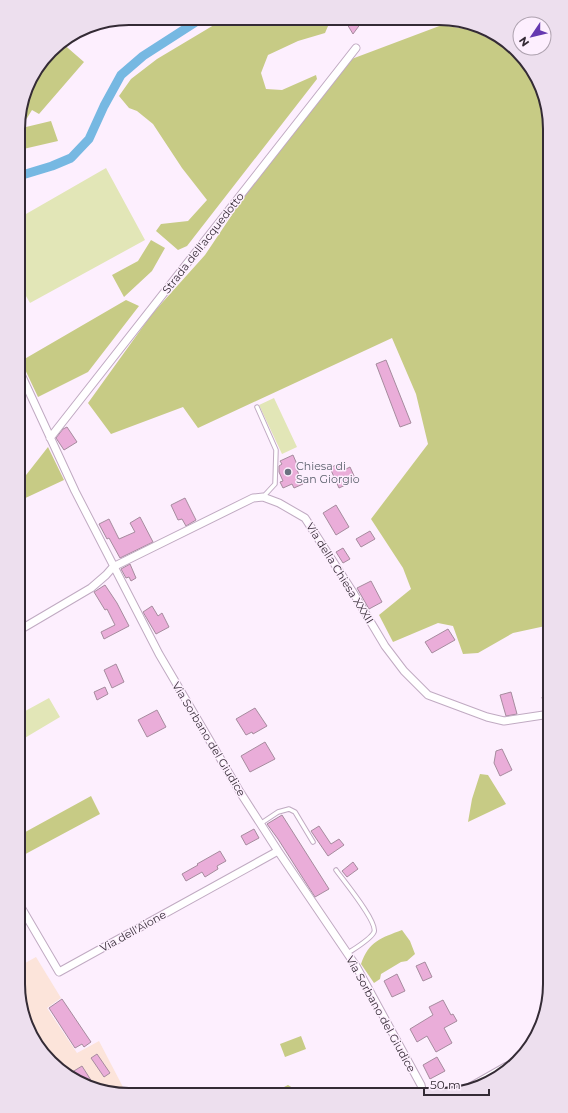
<svg xmlns="http://www.w3.org/2000/svg" width="568" height="1113" viewBox="0 0 568 1113" font-family="Montserrat,sans-serif">
<style>
.industrial{fill:#fce4da}
.green{fill:#e2e6b7}
.forest{fill:#c7cb85}
.lines{fill:none;stroke-linecap:round;stroke-linejoin:round}
.canal{stroke:#76b8e2;stroke-width:9}
.building{fill:#eaadd9;stroke:#a68b9e}
.lane-casing{stroke:#c0aac2;stroke-width:5.5}
.street-casing{stroke:#c0aac2;stroke-width:9}
.lane{stroke:#fff;stroke-width:3.5}
.street{stroke:#fff;stroke-width:7}
.worship-dot{fill:#6b7280;stroke:#fdeffe;stroke-width:1.5}
.labels{text-anchor:middle;stroke-width:3;stroke-linejoin:round;paint-order:stroke}
.street-label{font-size:11px;fill:#342b35;stroke:#fdeffe}
.worship-label{font-size:11px;fill:#5b616d;stroke:#fdeffe;text-anchor:start}
.rim{fill:none;stroke:#342b35;stroke-width:2}
</style>
<rect width="100%" height="100%" fill="#fdeffe"/>
<path class="industrial" d="M36,957l25,41 -14,10 30,45 22,-12 25,48 -10,5 -58,-26 -32,-48 -2,-10 3,-2 -4,-6 -3,-18v-17z"/>
<path class="green" d="M106,168l39,72 -115,63 -11,-19v-66z
M274,398l23,49 -15,7 -23,-49z
M49,698l11,19 -42,25v-27z"/>
<path class="forest" d="M224,19h107l-6,14 -27,8 -30,14 -7,18 5,16 16,1 34,-15 1,4 -130,167 -9,4 -22,-19 5,-7 27,-3 19,-21 -25,-32 -29,-44 -16,-13 -8,-3 -10,-12 12,-17 26,-20z
M442,25l29,5 46,22 27,41 6,36v496l-37,8 -35,20 -15,1 -10,-28 -15,-3 -45,19 -14,-27 32,-26 -8,-21 -32,-49 57,-75 -12,-50 -24,-56 -194,90 -15,-21 -72,27 -23,-31 64,-89 53,-59 45,-67 99,-128z
M61,42l23,20 -45,52 -7,-4 -8,13 2,4 25,-6 7,20 -39,9v-36l11,-35 26,-33z
M151,240l14,8 -13,23 -28,26 -12,-22 26,-14z
M126,300l13,6 -51,66 -50,25 -17,-36z
M48,447l16,33 -45,21v-17z
M480,774l8,1 18,29 -38,18 4,-23z
M91,796l9,18 -82,44v-22z
M402,930l8,11 5,13 -8,7 -6,1 -20,12 -1,5 -6,4 -13,-19c8,-23 20,-26 41,-34z
M301,1036l5,13 -21,8 -5,-13z
M288,1085l13,8 21,-6 4,8h-46l-2,-5z"/>
<g class="lines">
<path class="canal" d="M19,176l33,-10 19,-8 18,-19 15,-33 17,-31 22,-19 59,-38"/>
</g>
<path class="building" d="M344,19h20l-11,15z
M386,360l25,63 -11,4 -24,-63z
M67,427l10,15 -13,8 -8,-12 7,-9z
M293,455l6,14 -2,1 6,14 -9,4 -2,-4 -9,4 -3,-6 3,-1 -4,-9v-6l3,-2 -2,-3z
M340,463l4,7 6,-3 6,13 -17,8 -9,-20z
M185,498l11,22 -10,6 -4,-7 -4,1 -7,-15z
M336,505l13,22 -13,8 -13,-22z
M140,517l13,25 -33,16 -11,-20 -2,1 -8,-15 10,-5 10,20 16,-7 -5,-9z
M370,531l5,8 -14,8 -5,-8z
M343,548l7,11 -7,4 -7,-11z
M130,564l6,14 -5,3 -2,-4 -3,1 -5,-9z
M371,581l11,21 -13,7 -12,-21z
M105,585l12,18 12,23 -25,13 -3,-7 14,-7 -8,-16 -2,1 -11,-18z
M152,606l6,10 4,-3 7,14 -13,7 -13,-22z
M448,629l7,11 -23,13 -7,-11z
M116,664l8,18 -12,6 -8,-18z
M105,687l3,7 -11,6 -3,-8z
M511,692l6,22 -11,2 -6,-21z
M550,695v14l-5,1 -3,-13z
M255,708l12,18 -14,8 -1,-2 -6,3 -10,-16z
M157,710l9,17 -19,10 -9,-17z
M265,742l10,17 -25,13 -9,-16z
M502,749l10,21 -12,6 -6,-13 2,-12z
M282,815l47,74 -14,8 -37,-58 -11,-15z
M319,826l12,18 8,-5 5,6 -16,11 -17,-25z
M254,829l5,9 -13,7 -5,-9z
M220,851l6,10 -9,5 1,3 -13,8 -3,-5 -16,9 -4,-7 16,-9 -1,-1z
M353,862l5,7 -11,8 -5,-6z
M425,962l7,15 -9,4 -7,-15z
M397,974l8,17 -13,6 -8,-16z
M62,999l29,43 -7,5 -2,-3 -7,4 -26,-40z
M443,1000l8,15 2,-1 4,7 -13,7 8,15 -16,9 -9,-16 -10,6 -7,-13 23,-14 -4,-8z
M97,1054l13,19 -6,4 -13,-19z
M437,1057l8,14 -15,8 -7,-14z
M82,1066l12,19 -25,-11z"/>
<g class="lines">
<defs>
<path id="lane" d="M257,407l19,43 -1,34 -12,13
M260,824l18,-12 11,-3 6,3 18,30
M336,870c7,10 42,52 38,62 -3,7 -20,17 -26,21"/>
<path id="street" d="M19,370l56,121 84,163 81,138 38,59 78,115 65,119 2,10
M50,438l306,-390
M18,631l73,-43 15,-13 7,-8 140,-69 10,-1 16,6 26,15 49,76 31,52 19,25 24,24 59,22 17,4 46,-7
M18,902l41,70 219,-121
M463,1091l44,-25"/>
</defs>
<use href="#lane" class="lane-casing"/>
<use href="#street" class="street-casing"/>
<use href="#lane" class="lane"/>
<use href="#street" class="street"/>
</g>
<circle class="worship-dot" cx="288" cy="472" r="4"/>
<g class="labels">
<g class="street-label">
<text transform="translate(203 243) rotate(-52)" y="4">Strada dell'acquedotto</text>
<text transform="translate(340 573) rotate(58)" y="4">Via della Chiesa XXXII</text>
<text transform="translate(209 739) rotate(59)" y="4">Via Sorbano del Giudice</text>
<text transform="translate(133 931) rotate(-29)" y="4">Via dell'Aione</text>
<text transform="translate(381 1014) rotate(61)" y="4">Via Sorbano del Giudice</text>
</g>
<g class="worship-label">
<text x="296" y="470">Chiesa di<tspan x="296" dy="13">San Giorgio</tspan></text>
</g>
</g>
<path d="M0 0H568V1113H0ZM129 25H439A104 104 0 0 1 543 129V984A104 104 0 0 1 439 1088H129A104 104 0 0 1 25 984V129A104 104 0 0 1 129 25Z" fill="#eddfee" fill-rule="evenodd"/>
<path class="rim" d="M129 25H439A104 104 0 0 1 543 129V984A104 104 0 0 1 439 1088H129A104 104 0 0 1 25 984V129A104 104 0 0 1 129 25Z"/>
<g transform="translate(532 36) rotate(235)"><circle r="19" fill="#fdeffe" stroke="#ada1ae"/>
<path d="M0-3L7 15L0 10L-7 15Z" fill="#6538b0"/>
<text y="-6" font-size="11" font-weight="bold" text-anchor="middle" fill="#342b35">N</text>
</g>
<path d="M424 1089v6h65v-6" fill="none" stroke="#342b35" stroke-width="2"/>
<text x="430" y="1089" font-size="12" fill="#342b35" stroke="#fdeffe" stroke-width="3" paint-order="stroke">50 m</text>
</svg>
